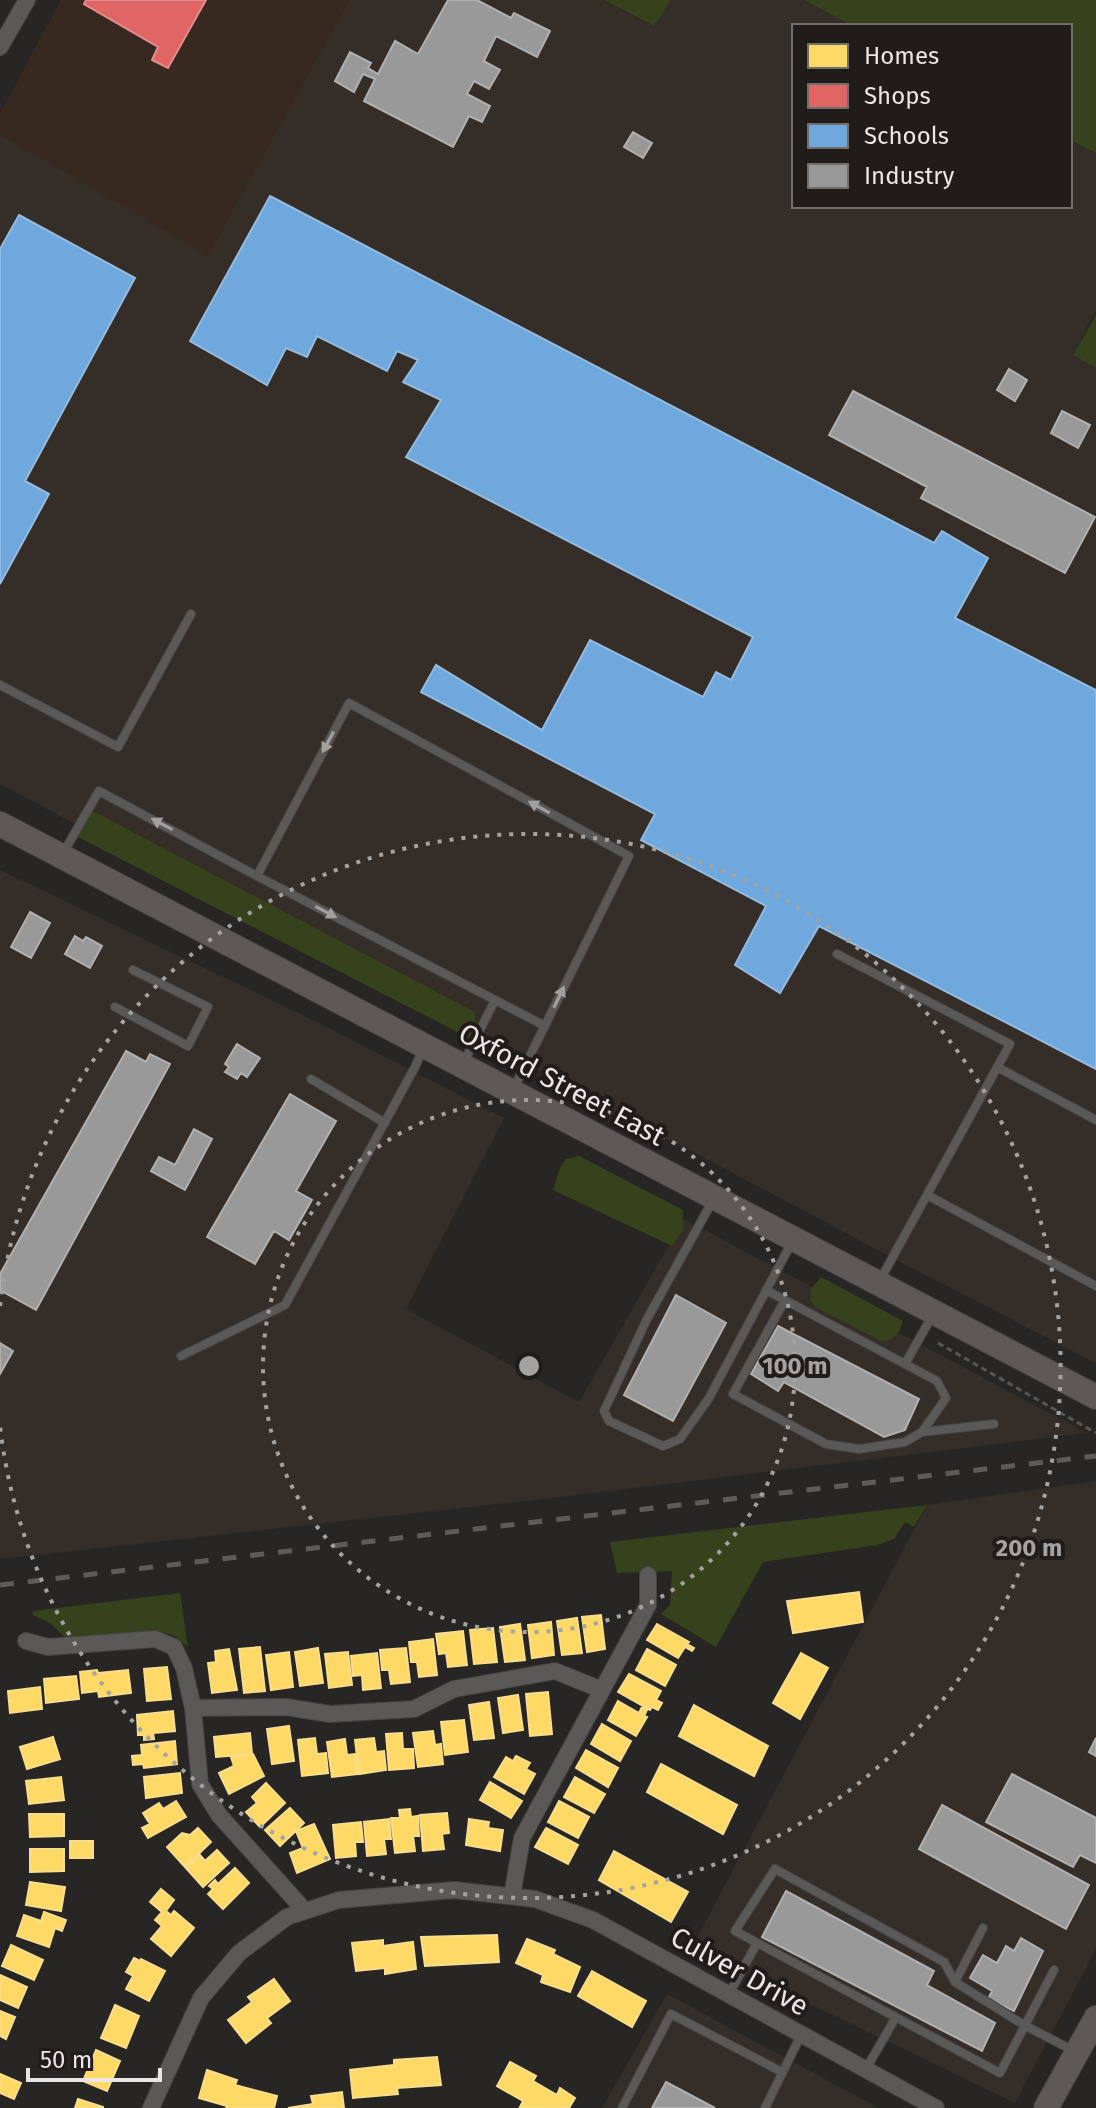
<svg xmlns="http://www.w3.org/2000/svg" width="1096" height="2108" viewBox="0 0 1096 2108" font-family="'Fira Sans',sans-serif">
<style>
.commercial{fill:#37291f}
.built{fill:#352d27}
.green{fill:#36421b}
.homes{fill:#ffd966;stroke:#f8dd8c;stroke-width:2}
.shops{fill:#e06666;stroke:#e38c8c;stroke-width:2}
.schools{fill:#6fa8dc;stroke:#94bbdf;stroke-width:2}
.industry{fill:#999;stroke:#b1b0b0;stroke-width:2}
.lines{fill:none;stroke-linecap:round;stroke-linejoin:round}
.service-casing{stroke:#444241;stroke-width:10}
.minor-casing{stroke:#444241;stroke-width:18}
.secondary-casing{stroke:#444241;stroke-width:26}
.path{stroke:#575654;stroke-width:3;stroke-dasharray:6 4;stroke-linecap:butt}
.service{stroke:#5b5958;stroke-width:8}
.minor{stroke:#5b5958;stroke-width:16}
.secondary{stroke:#5d5959;stroke-width:24}
.rail{stroke:#5e5c5b;stroke-width:5;stroke-dasharray:14 14;stroke-linecap:butt}
.oneway{fill:#a2a09e}
.ring{fill:none;stroke:#a5a3a1;stroke-width:4;stroke-dasharray:4 8}
.labels{text-anchor:middle;stroke-width:8;stroke-linejoin:round;paint-order:stroke}
.street-label{font-size:28px;fill:#e9e6e5;stroke:#201c1a}
.centre{fill:#a5a3a1;stroke:#201c1a;stroke-width:4}
.ring-label{font-size:24px;text-anchor:middle;font-weight:bold;fill:#a5a3a1;stroke:#201c1a;stroke-width:8;stroke-linejoin:round;paint-order:stroke}
</style>
<rect width="100%" height="100%" fill="#282624"/>
<path class="commercial" d="M61,0h288l-141,256 -208,-122v-21z"/>
<path class="built" d="M349,0h255l49,26 18,-26h133l49,26h-59v180h276v-66l26,13v157l-23,45 23,13v995l-190,-98 -906,-481v-650l208,121z
M0,870l315,151 189,97 -98,191 173,93 105,-183 403,214 -560,68 -527,58z
M1096,1481v468l-81,154 -323,-156 235,-442z
M667,1994l212,114h-277z"/>
<path class="green" d="M604,0h67l-17,26z
M804,0h292v153l-26,-13v-114h-217z
M1096,315v53l-23,-13z
M89,809l386,203 1,13 -7,13 -393,-202z
M579,1156l104,54v20l-11,16 -119,-56 7,-22 6,-9z
M821,1277l82,44 -4,11 -9,8 -9,1 -66,-34 -5,-7 1,-11z
M927,1505l-13,22 -9,-5 -11,17 -17,6 -114,17 -47,85 -55,-33 9,-9 2,-34 -55,2 -7,-31z
M180,1593l8,54 -15,-12 -18,-4 -90,6 -15,-14 -17,-8v-4z"/>
<path class="homes" d="M859,1592l4,30 -70,11 -6,-32z
M601,1615l4,34 -18,3 -5,-35z
M577,1618l5,35 -20,2 -5,-34z
M551,1622l3,33 -22,3 -4,-33z
M520,1624l5,36 -20,2 -5,-35z
M657,1624l32,18 -2,2 7,4 -2,3 -7,-4 -7,11 -31,-18z
M493,1628l4,34 -23,2 -4,-34z
M463,1631l4,34 -19,2 -2,-14 -7,1 -3,-20z
M433,1639l4,36 -18,2 -2,-15h-6l-2,-20z
M260,1647l5,44 -21,2 -5,-44z
M318,1648l5,35 -23,3 -5,-34z
M406,1648l4,34 -19,2 -2,-14h-7l-2,-20z
M229,1649l8,41 -25,3 -4,-30 8,-1 -1,-11z
M647,1649l29,16 -11,21 -29,-16z
M289,1652l4,35 -22,3 -5,-35z
M348,1652l4,33 -23,3 -4,-34z
M377,1653l4,35 -18,2 -1,-15 -9,1 -2,-20z
M801,1653l27,15 -28,51 -27,-16z
M167,1667l4,32 -24,2 -3,-32z
M97,1670l1,3 30,-3 3,23 -32,4 -1,-6 -16,2 -2,-21z
M629,1674l32,17 -5,9 6,3 -4,7 -6,-3 -2,3 -32,-18z
M76,1676l3,23 -33,4 -2,-24z
M40,1687l2,22 -32,4 -2,-22z
M548,1692l4,42 -22,2 -4,-42z
M518,1695l5,35 -20,3 -5,-35z
M618,1701l21,12 3,-6 5,3 -3,6 3,1 -11,19 -28,-16z
M489,1702l5,36 -20,2 -5,-35z
M694,1705l74,41 -14,30 -75,-40z
M173,1711l2,20 -22,2 1,6 -10,1v-5h-6l-1,-20z
M464,1720l4,32 -23,3 -4,-33z
M602,1724l29,17 -11,20 -29,-17z
M289,1726l5,35 -22,3 -5,-35z
M433,1731l2,14 6,-1 2,20 -25,3 -5,-34z
M250,1733l2,21 -36,3 -2,-20z
M402,1733l1,16h10l1,19 -25,2 -3,-36z
M53,1737l7,22 -33,10 -7,-22z
M315,1738l2,16 9,-1 2,20 -26,3 -4,-36z
M374,1738l2,14 8,-1 2,19 -27,4 -4,-34z
M345,1739l2,16 8,-1 2,20 -25,3 -5,-35z
M175,1741l2,23 -33,4 -1,-4 -10,1 -1,-9 10,-1 -1,-10z
M586,1750l32,18 -10,19 -32,-19z
M253,1754l11,22 -35,18 -10,-21 15,-7 -3,-9z
M516,1756l14,7 -4,6 9,5 -11,20 -30,-17 12,-20 7,4z
M661,1764l76,41 -14,29 -76,-42z
M180,1773l2,20 -36,5 -2,-21z
M61,1777l3,23 -35,4 -3,-23z
M575,1777l30,17 -11,19 -30,-16z
M490,1782l32,19 -11,17 -31,-18z
M266,1783l19,20 -25,24 -14,-15 11,-9 -5,-6z
M176,1801l10,16 -38,21 -6,-10 8,-4 -7,-11 16,-10 4,6z
M559,1801l30,16 -11,21 -30,-16z
M290,1808l14,15 -24,23 -15,-16z
M410,1809l1,8 7,-1 1,20h-6l2,15 -20,2 -4,-35h9l-1,-8z
M447,1813l2,20 -7,1 2,15 -21,2 -3,-36z
M29,1814h35v22l-34,1z
M389,1819l2,20h-7l2,15 -19,2 -3,-34z
M469,1819l20,3 -1,6 15,2 -3,21 -34,-6z
M361,1822l2,20h-8l1,14 -20,2 -3,-33z
M314,1824l16,35 -33,14 -7,-20 13,-5 -7,-17z
M198,1828l13,14 -26,25 -18,-20 15,-14 8,2z
M546,1828l32,17 -10,19 -33,-17z
M70,1841h23v17h-23z
M30,1849h34v22l-34,1z
M217,1850l12,13 -26,24 -17,-19 14,-13 5,6z
M614,1851l74,41 -17,30 -72,-42z
M235,1868l14,15 -26,26 -15,-15 5,-5 -4,-3 6,-6 3,4z
M30,1882l35,5 -4,24 -35,-6z
M161,1889l13,11 -8,11 5,4 3,-4 20,17 -23,28 -20,-17 11,-13 -7,-6 7,-8 -12,-10z
M44,1912l22,8 -4,11 -7,-3 -6,19 -32,-11 7,-21 17,6z
M497,1935l2,27 -74,4 -4,-29z
M527,1939l28,11 -2,4 27,13 -10,25 -29,-10 2,-7 -27,-12z
M383,1940v6l30,-4 3,27 -31,5v-6l-29,3 -4,-28z
M11,1945l32,15 -9,20 -32,-14z
M134,1958l6,3 1,-2 24,12 -16,30 -23,-12 7,-13 -7,-4z
M592,1971l54,30 -14,26 -54,-31z
M0,1975l27,12 -9,21 -18,-8z
M274,1979l16,22 -23,17 4,5 -25,20 -18,-23 24,-18 -4,-5z
M115,2005l24,11 -13,32 -25,-10z
M0,2011l15,6 -9,22 -6,-3z
M96,2050l24,11 -13,30 -24,-10z
M437,2057l4,28 -44,3 1,6 -45,4 -3,-28 44,-5v-5z
M510,2062l26,14 -3,5 24,14 3,-7 15,10 -6,10 -49,-1 3,-6 -26,-15z
M207,2070l30,10 -2,5 42,11 -3,12h-48l1,-2 -28,-8z
M0,2074l21,9 -7,16 -14,-6z
M342,2092l2,16h-56l25,-4 -2,-8z
M78,2099l25,8v1h-28z"/>
<path class="shops" d="M86,0h120l-38,68 -16,-8 6,-13 -74,-43z"/>
<path class="schools" d="M270,196l664,347 8,-12 46,27 -33,60 141,72v379l-277,-143 -39,67 -45,-28 31,-59 -125,-66 14,-26 -234,-122 15,-27 106,65 48,-90 113,57 13,-25 15,8 22,-43 -347,-180 35,-57 -38,-18 15,-22 -21,-9 -10,20 -70,-35 -10,21 -21,-9 -19,37 -77,-44z
M19,215l116,63 -110,203 24,13 -49,90v-335z"/>
<path class="industry" d="M448,0h29l34,18 3,-5 36,18 -13,26 -41,-21 -12,25 16,9 -11,19 -15,-8 -7,13 23,12 -8,16 -13,-6 -16,31 -89,-46 11,-22 -12,-5 -9,18 -19,-11 15,-29 21,11 -3,5 10,6 17,-33 23,13z
M633,132l19,11 -9,15 -19,-11z
M1009,369l18,11 -12,21 -18,-11z
M853,391l242,126 -30,56 -144,-75 6,-11 -98,-52z
M1062,411l28,14 -12,23 -27,-15z
M30,912l20,11 -19,35 -20,-11z
M75,936l8,5 3,-4 16,9 -12,22 -25,-14z
M237,1044l23,14 -13,19 -6,-4 -4,6 -12,-7 4,-5 -4,-3z
M126,1051l20,11 4,-8 20,10 -134,246 -36,-20v-16z
M290,1094l46,27 -40,70 16,9 -23,40 -15,-9 -19,33 -48,-27z
M194,1129l18,10 -27,51 -34,-19 8,-14 16,8z
M676,1295l50,28 -53,98 -49,-26z
M778,1326l141,73 -14,31 -21,7 -100,-55 -6,9 -27,-17z
M0,1343l13,8 -13,23z
M1096,1738v18l-7,-4z
M1012,1774l84,44v45l-16,-8 -7,12 -87,-45z
M942,1805l147,80 -23,44 -147,-80z
M786,1891l148,80 -7,14 68,38 -13,28 -220,-114z
M1021,1938l22,13 -29,60 -26,-12 4,-8 -22,-13 13,-23 14,8 9,-17 8,5z
M666,2082l49,26h-63z"/>
<g class="lines">
<defs>
<path id="service" d="M0,685l118,62 73,-133
M62,855l37,-64 158,85 92,-173 280,153 -115,232
M257,876l288,150
M837,954l173,90 -131,238
M115,1007l73,39 20,-39 -75,-37
M463,1064l32,-64
M997,1067l99,53
M311,1079l74,44
M927,1195l169,91
M712,1202l-65,117 -43,92 5,10 54,25 17,-7 29,-41 84,-158
M766,1290l171,91 9,17 -24,34
M785,1300l-52,94 93,50 33,5 46,-7 17,-10 72,-8
M181,1356l104,-51 130,-238 9,-20
M905,1364l27,-48
M1054,1970l-54,103 -265,-142 40,-62 169,93 11,20 69,43 52,27
M955,1982l28,-54
M729,1994l28,-51
M866,2069l30,-52
M622,2108l49,-94 111,58
M765,2108l36,-73"/>
<path id="minor" d="M0,47l27,-47
M26,1641l22,6 107,-8 19,8 10,21 9,40 7,76 19,31 86,96
M193,1708l93,-1 44,7 84,-5 40,-20 101,-18 47,19
M512,1896l10,-58 126,-233v-30
M151,2108l50,-110 38,-45 48,-36 52,-17 115,-10 81,9 58,21 343,188"/>
<path id="secondary" d="M0,824l1096,573
M1046,2108l50,-90"/>
</defs>
<use href="#service" class="service-casing"/>
<use href="#minor" class="minor-casing"/>
<use href="#secondary" class="secondary-casing"/>
<path class="path" d="M938,1343l158,90"/>
<use href="#service" class="service"/>
<use href="#minor" class="minor"/>
<use href="#secondary" class="secondary"/>
<path class="rail" d="M0,1585l1096,-129"/>
</g>
<defs><path id="oneway-solid" d="M-6-.8H1V-3.2L6.5 0L1 3.2V.8H-6Z" transform="scale(2)"/></defs>
<g class="oneway">
<use href="#oneway-solid" transform="translate(328 742) rotate(118)"/>
<use href="#oneway-solid" transform="translate(539 807) rotate(-151)"/>
<use href="#oneway-solid" transform="translate(162 824) rotate(-152)"/>
<use href="#oneway-solid" transform="translate(326 912) rotate(28)"/>
<use href="#oneway-solid" transform="translate(559 997) rotate(-64)"/>
</g>
<g class="ring">
<circle cx="529" cy="1366" r="266"/>
<path d="M0 1306A532 532 0 1 1 0 1426"/>
</g>
<g class="labels">
<g class="street-label">
<text transform="translate(562 1084) rotate(28)" y="10">Oxford Street East</text>
<text transform="translate(740 1971) rotate(29)" y="10">Culver Drive</text>
</g>
</g>
<circle cx="529" cy="1366" r="12" class="centre"/>
<g class="ring-label">
<text x="795" y="1374">100 m</text>
<text x="1029" y="1556">200 m</text>
</g>
<rect x="792" y="24" width="280" height="184" fill="#201c1a" stroke="#706d6b" stroke-width="2"/>
<rect x="808" y="44" width="40" height="24" fill="#ffd966" stroke="#706d6b" stroke-width="2"/>
<text x="864" y="64" font-size="24" fill="#e9e6e5">Homes</text>
<rect x="808" y="84" width="40" height="24" fill="#e06666" stroke="#706d6b" stroke-width="2"/>
<text x="864" y="104" font-size="24" fill="#e9e6e5">Shops</text>
<rect x="808" y="124" width="40" height="24" fill="#6fa8dc" stroke="#706d6b" stroke-width="2"/>
<text x="864" y="144" font-size="24" fill="#e9e6e5">Schools</text>
<rect x="808" y="164" width="40" height="24" fill="#999999" stroke="#706d6b" stroke-width="2"/>
<text x="864" y="184" font-size="24" fill="#e9e6e5">Industry</text>
<path d="M28 2068v12h132v-12" fill="none" stroke="#e9e6e5" stroke-width="4"/>
<text x="40" y="2068" font-size="24" fill="#e9e6e5" stroke="#201c1a" stroke-width="6" paint-order="stroke">50 m</text>
</svg>
